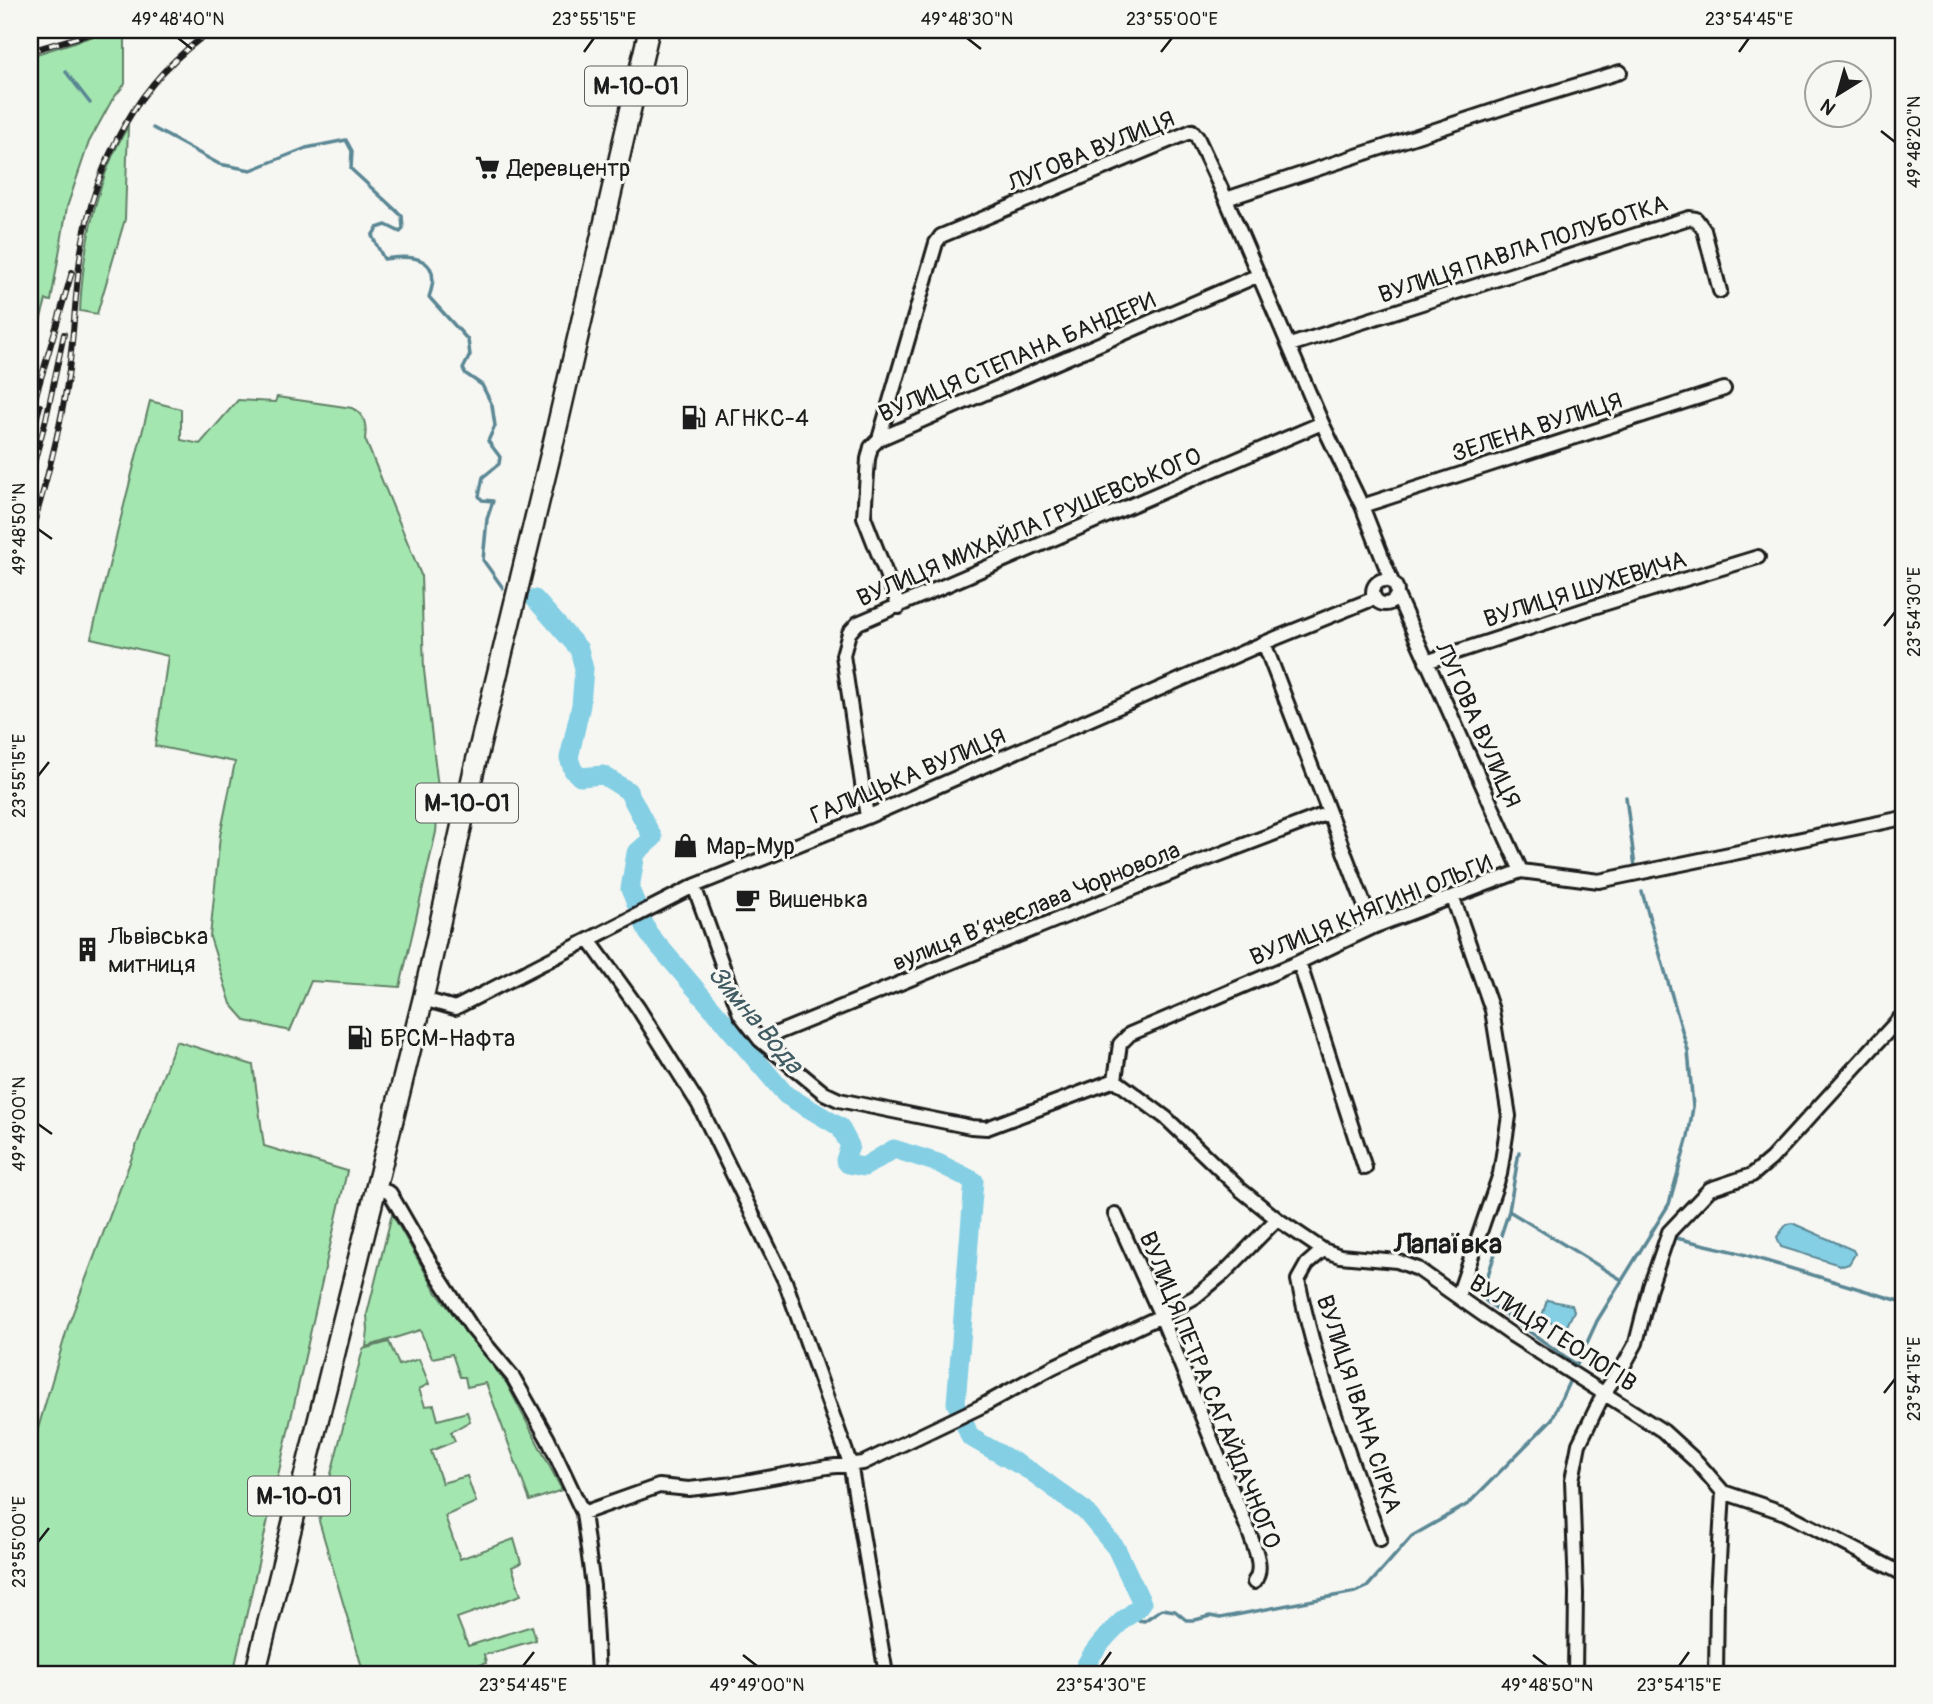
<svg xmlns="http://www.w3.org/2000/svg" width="1933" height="1704" viewBox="0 0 1933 1704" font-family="Pangolin,sans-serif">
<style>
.green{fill:#a4e6b0;stroke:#608166;stroke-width:2}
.water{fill:#84cfe4;stroke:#5a8794;stroke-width:2}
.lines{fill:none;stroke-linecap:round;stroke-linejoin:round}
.stream{stroke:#5a8794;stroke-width:3.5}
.river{stroke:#84cfe4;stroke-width:19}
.minor-casing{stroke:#1c1c1c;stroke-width:18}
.highway-casing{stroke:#1c1c1c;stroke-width:24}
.minor{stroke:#f6f6f2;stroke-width:12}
.highway{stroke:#f6f6f2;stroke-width:19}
.rail-casing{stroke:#1c1c1c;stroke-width:6}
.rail{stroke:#f6f6f2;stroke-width:3.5;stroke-dasharray:10;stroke-linecap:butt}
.ticks{fill:none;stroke:#1c1c1c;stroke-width:2.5}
.labels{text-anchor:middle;stroke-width:6;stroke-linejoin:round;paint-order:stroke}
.shield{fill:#f6f6f2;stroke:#5d5d5c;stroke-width:2}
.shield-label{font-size:23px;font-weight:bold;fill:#1c1c1c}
.street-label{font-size:24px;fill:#1c1c1c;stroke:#f6f6f2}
.poi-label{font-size:24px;fill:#1c1c1c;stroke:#f6f6f2;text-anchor:start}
.water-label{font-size:26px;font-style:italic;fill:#405b62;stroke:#f6f6f2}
.quarter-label{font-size:28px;font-weight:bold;fill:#1c1c1c;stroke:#f6f6f2}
.neatline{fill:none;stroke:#1c1c1c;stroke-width:2.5}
.ticks-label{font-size:18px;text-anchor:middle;fill:#1c1c1c}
</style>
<rect width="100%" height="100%" fill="#f6f6f2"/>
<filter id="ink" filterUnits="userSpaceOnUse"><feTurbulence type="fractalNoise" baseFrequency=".0143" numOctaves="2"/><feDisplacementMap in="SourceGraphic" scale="14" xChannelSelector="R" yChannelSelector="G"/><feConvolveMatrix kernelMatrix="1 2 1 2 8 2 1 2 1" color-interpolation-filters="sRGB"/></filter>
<g filter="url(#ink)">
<path class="green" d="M113,30h12v54l-13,16 -23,42 -22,65 -16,94 -5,-1 -16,56v-300z
M128,126l-3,93 -28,95 -17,-3c3,-64 15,-130 48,-185z
M277,397l75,11c13,7 15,17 13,31l56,136 3,95 15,126 -3,36 -36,155 -89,-6 -21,50 -44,-10 -15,-17 -21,-67 10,-101 15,-74 -80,-16 13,-90 -77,-18 59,-237 31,8v31l19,4 38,-44 37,2z
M176,1041l77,24 11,81 83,25 -114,503h-203v-218l38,-130z
M392,1214l45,79 70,91 55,106 -32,11 -44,-118 -19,4 -2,-10h-5l-8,-23 -20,4 -12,-28 -54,17 2,-17 -1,-16z
M389,1342l10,23 20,-6 10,25 -10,5 6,17 9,-1 4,15 29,-8 3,9 -19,11 4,9 -24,10 11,32 25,-7 9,26 -31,14 15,43 54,-20 7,24 -9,4 9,28 -64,23 11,28 64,-20 4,14 -52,15 2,8 -22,6 2,5h-102l-45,-153 44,-172z"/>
<path class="water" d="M1792,1223l61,27 2,4 -6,10 -6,2 -62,-19 -4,-10 10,-13z
M1547,1300l25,5 2,6 -8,17h-6l-18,-12z"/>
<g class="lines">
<path class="stream" d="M66,72l24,31
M153,128l66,36 32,6 55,-22 40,-8 6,11 -1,18 51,47 1,13 -3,3 -14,-7 -9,3 -5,8 12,23c31,-5 59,-1 45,38l39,43 2,15 -7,14 3,5 16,11 10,20 3,21 -7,15 12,16 -1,7 -16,13 -4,19 3,4 11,1 -6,18 -4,41 20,28
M1626,797l9,70
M1519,1152l-10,59 -25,76 -1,10 3,4 91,64
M1509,1211l113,69
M1676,1238l60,14 167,50
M1126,1618l18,3 18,-12 13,2 11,9h9l15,-4 10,2 135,-26 12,-5 45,-51 56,-32 84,-85 45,-98 72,-117 19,-67 5,-30 -5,-56 -46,-159"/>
<path class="river" d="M535,599l44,50 5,20 -3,36 -12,53 4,12 7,7 23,-2 25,16 25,47 -17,15 -6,36 18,44 138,162 54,32 10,19 -5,14 3,4 16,3 30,-18 44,14 36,18 -18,222 3,7
M964,1422l6,15 62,35 53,39 31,37 26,55c-7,10 -11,10 -20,18 -15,14 -33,33 -40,53"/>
<defs>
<path id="minor" d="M1226,199l282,-93 112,-34
M1290,345l399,-127 7,1 8,11 16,61
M879,439l57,-196 5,-7 251,-105 5,6 29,62 96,224 40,83 30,76
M1362,506l362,-117
M1373 592a12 12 0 1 1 24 0a12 12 0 1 1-24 0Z
M1397,595l124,276
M899,607l-35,-90 4,-58 3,-12 8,-8 380,-164
M1264,643l109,284
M1426,662l161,-53 171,-52
M867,817l-24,-162 6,-22 9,-10 464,-200
M694,886l46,128 20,26 64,53 15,7 132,27 16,1 128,-48
M1453,898l39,112 17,106 -9,58 -42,122
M589,940l49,68 61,97 86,176 65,182 36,211
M1299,962l66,206
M423,999l32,9 239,-122 173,-69 397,-174 111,-45
M760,1040l429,-174 139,-53
M1115,1080l51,38 75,72 36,29 46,31 17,6 57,5 21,8 94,66 151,96 34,31 26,30 62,21 118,61
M1115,1080l5,-36 10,-10 169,-72 74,-35 148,-56 78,10 304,-63
M375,1187l15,6 45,78 37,57 41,49 35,62 35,74 10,73 5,88
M1115,1214l46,102 88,216c5,15 16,36 5,50
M1323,1250l-16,14 -9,16c18,89 50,174 82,259
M583,1513l76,-27 30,3 45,-5 93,-17 36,-4 119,-57 71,-39 108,-51 34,-19 29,-24 53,-54
M1575,1674l1,-81 -4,-113 7,-36 25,-51 21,-30 11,-20 14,-56 19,-55 41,-43 42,-14 19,-16 128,-140
M1716,1674l1,-79 6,-103"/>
<path id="highway" d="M255,1674l168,-675 50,-225 81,-334 95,-410"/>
</defs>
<use href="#minor" class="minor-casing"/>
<use href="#highway" class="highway-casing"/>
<use href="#minor" class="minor"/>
<use href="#highway" class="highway"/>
<defs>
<path id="rail" d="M30,51l73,-21
M30,416l42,-144
M30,442l10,-36
M30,478l16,-59 18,-85
M30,537c16,-53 30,-105 38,-160 6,-42 7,-84 13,-126 14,-88 57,-172 132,-221"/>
</defs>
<use href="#rail" class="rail-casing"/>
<use href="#rail" class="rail"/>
</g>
</g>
<path class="ticks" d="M178,38l14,11M967,38l14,11M584,52l10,-14M1161,52l11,-14M1739,52l10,-14M1881,131l14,11M38,529l14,10M1884,626l11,-14M38,776l11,-14M38,1124l14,10M1884,1393l11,-14M38,1542l11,-14M743,1655l14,11M1533,1655l14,11M523,1666l11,-14M1101,1666l10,-14M1679,1666l10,-14"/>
<defs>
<symbol id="supermarket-bare" viewBox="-9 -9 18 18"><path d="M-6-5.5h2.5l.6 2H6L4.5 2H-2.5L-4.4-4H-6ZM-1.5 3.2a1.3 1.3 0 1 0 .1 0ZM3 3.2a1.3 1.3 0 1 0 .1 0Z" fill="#1c1c1c" stroke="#f6f6f2" stroke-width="2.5" paint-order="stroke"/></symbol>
<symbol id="fuel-bare" viewBox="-9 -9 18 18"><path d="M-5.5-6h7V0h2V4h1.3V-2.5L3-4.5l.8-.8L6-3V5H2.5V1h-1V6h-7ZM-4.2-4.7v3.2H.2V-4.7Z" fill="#1c1c1c" stroke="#f6f6f2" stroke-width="2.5" paint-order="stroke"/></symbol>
<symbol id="shop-bare" viewBox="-9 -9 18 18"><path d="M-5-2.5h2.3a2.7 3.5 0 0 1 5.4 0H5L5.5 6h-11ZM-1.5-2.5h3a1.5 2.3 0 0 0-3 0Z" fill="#1c1c1c" stroke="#f6f6f2" stroke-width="2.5" paint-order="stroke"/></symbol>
<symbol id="cafe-bare" viewBox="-9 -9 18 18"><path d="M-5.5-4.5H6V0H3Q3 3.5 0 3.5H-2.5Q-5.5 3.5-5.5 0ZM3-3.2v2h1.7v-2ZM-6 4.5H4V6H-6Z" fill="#1c1c1c" stroke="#f6f6f2" stroke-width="2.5" paint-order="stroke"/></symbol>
<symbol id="building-bare" viewBox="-9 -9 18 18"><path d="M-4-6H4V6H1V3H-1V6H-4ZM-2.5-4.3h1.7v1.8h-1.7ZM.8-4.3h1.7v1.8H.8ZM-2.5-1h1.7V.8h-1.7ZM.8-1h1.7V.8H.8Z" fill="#1c1c1c" stroke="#f6f6f2" stroke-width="2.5" paint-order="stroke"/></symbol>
</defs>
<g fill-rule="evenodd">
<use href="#supermarket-bare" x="470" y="150" width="35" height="35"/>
<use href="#fuel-bare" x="676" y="400" width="35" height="35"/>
<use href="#shop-bare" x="668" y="828" width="35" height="35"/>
<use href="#cafe-bare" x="730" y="882" width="35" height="35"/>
<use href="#building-bare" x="70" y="932" width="35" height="35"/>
<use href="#fuel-bare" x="342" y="1020" width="35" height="35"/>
</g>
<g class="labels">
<g class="shield">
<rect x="585" y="66.5" width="102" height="39" rx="5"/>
<rect x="416" y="783.5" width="102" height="39" rx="5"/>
<rect x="248" y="1476.5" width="102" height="39" rx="5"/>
</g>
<g class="shield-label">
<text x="636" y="94">М-10-01</text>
<text x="467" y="811">М-10-01</text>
<text x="299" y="1504">М-10-01</text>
</g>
<g class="street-label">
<text transform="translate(1091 151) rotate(-22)" y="8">ЛУГОВА ВУЛИЦЯ</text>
<text transform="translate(1523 249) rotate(-18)" y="8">ВУЛИЦЯ ПАВЛА ПОЛУБОТКА</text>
<text transform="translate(1017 357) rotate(-23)" y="8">ВУЛИЦЯ СТЕПАНА БАНДЕРИ</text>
<text transform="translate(1537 427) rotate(-18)" y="8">ЗЕЛЕНА ВУЛИЦЯ</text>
<text transform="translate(1029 527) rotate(-23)" y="8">ВУЛИЦЯ МИХАЙЛА ГРУШЕВСЬКОГО</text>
<text transform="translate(1585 589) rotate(-17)" y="8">ВУЛИЦЯ ШУХЕВИЧА</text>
<text transform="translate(1478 725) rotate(66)" y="8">ЛУГОВА ВУЛИЦЯ</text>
<text transform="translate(908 776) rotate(-23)" y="8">ГАЛИЦЬКА ВУЛИЦЯ</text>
<text transform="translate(1036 906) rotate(-22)" y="8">вулиця Вʼячеслава Чорновола</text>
<text transform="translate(1371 910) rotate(-22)" y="8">ВУЛИЦЯ КНЯГИНІ ОЛЬГИ</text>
<text transform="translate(1553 1333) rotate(33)" y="8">ВУЛИЦЯ ГЕОЛОГІВ</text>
<text transform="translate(1210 1390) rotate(68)" y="8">ВУЛИЦЯ ПЕТРА САГАЙДАЧНОГО</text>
<text transform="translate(1359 1404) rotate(72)" y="8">ВУЛИЦЯ ІВАНА СІРКА</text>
</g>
<g class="poi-label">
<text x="507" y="176">Деревцентр</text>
<text x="714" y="426">АГНКС-4</text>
<text x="706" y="854">Мар-Мур</text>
<text x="768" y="907">Вишенька</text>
<text x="108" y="944">Львівська<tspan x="108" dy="28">митниця</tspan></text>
<text x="380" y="1046">БРСМ-Нафта</text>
</g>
<g class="water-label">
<text transform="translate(756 1019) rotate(50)" y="9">Зимна Вода</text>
</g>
<g class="quarter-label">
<text x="1448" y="1253">Лапаївка</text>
</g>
</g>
<rect width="1933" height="1704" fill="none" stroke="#f6f6f2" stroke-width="77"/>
<g transform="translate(1838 94) rotate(217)"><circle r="33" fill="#f6f6f2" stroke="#9f9f9c" stroke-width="2"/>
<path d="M0-5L12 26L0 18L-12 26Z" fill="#1c1c1c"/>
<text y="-10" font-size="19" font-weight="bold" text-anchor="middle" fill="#1c1c1c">N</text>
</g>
<rect x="38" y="38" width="1857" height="1628" class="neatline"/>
<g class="ticks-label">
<text x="178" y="25">49°48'40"N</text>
<text x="594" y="25">23°55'15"E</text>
<text x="967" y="25">49°48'30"N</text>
<text x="1172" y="25">23°55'00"E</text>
<text x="1749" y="25">23°54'45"E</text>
<text transform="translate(1914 142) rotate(-90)" y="6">49°48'20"N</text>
<text transform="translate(19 529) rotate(-90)" y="6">49°48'50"N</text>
<text transform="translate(1914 612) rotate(-90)" y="6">23°54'30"E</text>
<text transform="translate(19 776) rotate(-90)" y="6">23°55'15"E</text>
<text transform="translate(19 1124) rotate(-90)" y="6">49°49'00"N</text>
<text transform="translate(1914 1379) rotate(-90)" y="6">23°54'15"E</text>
<text transform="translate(19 1542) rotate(-90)" y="6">23°55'00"E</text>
<text x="523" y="1691">23°54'45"E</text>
<text x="757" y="1691">49°49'00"N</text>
<text x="1101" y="1691">23°54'30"E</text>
<text x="1547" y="1691">49°48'50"N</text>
<text x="1679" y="1691">23°54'15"E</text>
</g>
</svg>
